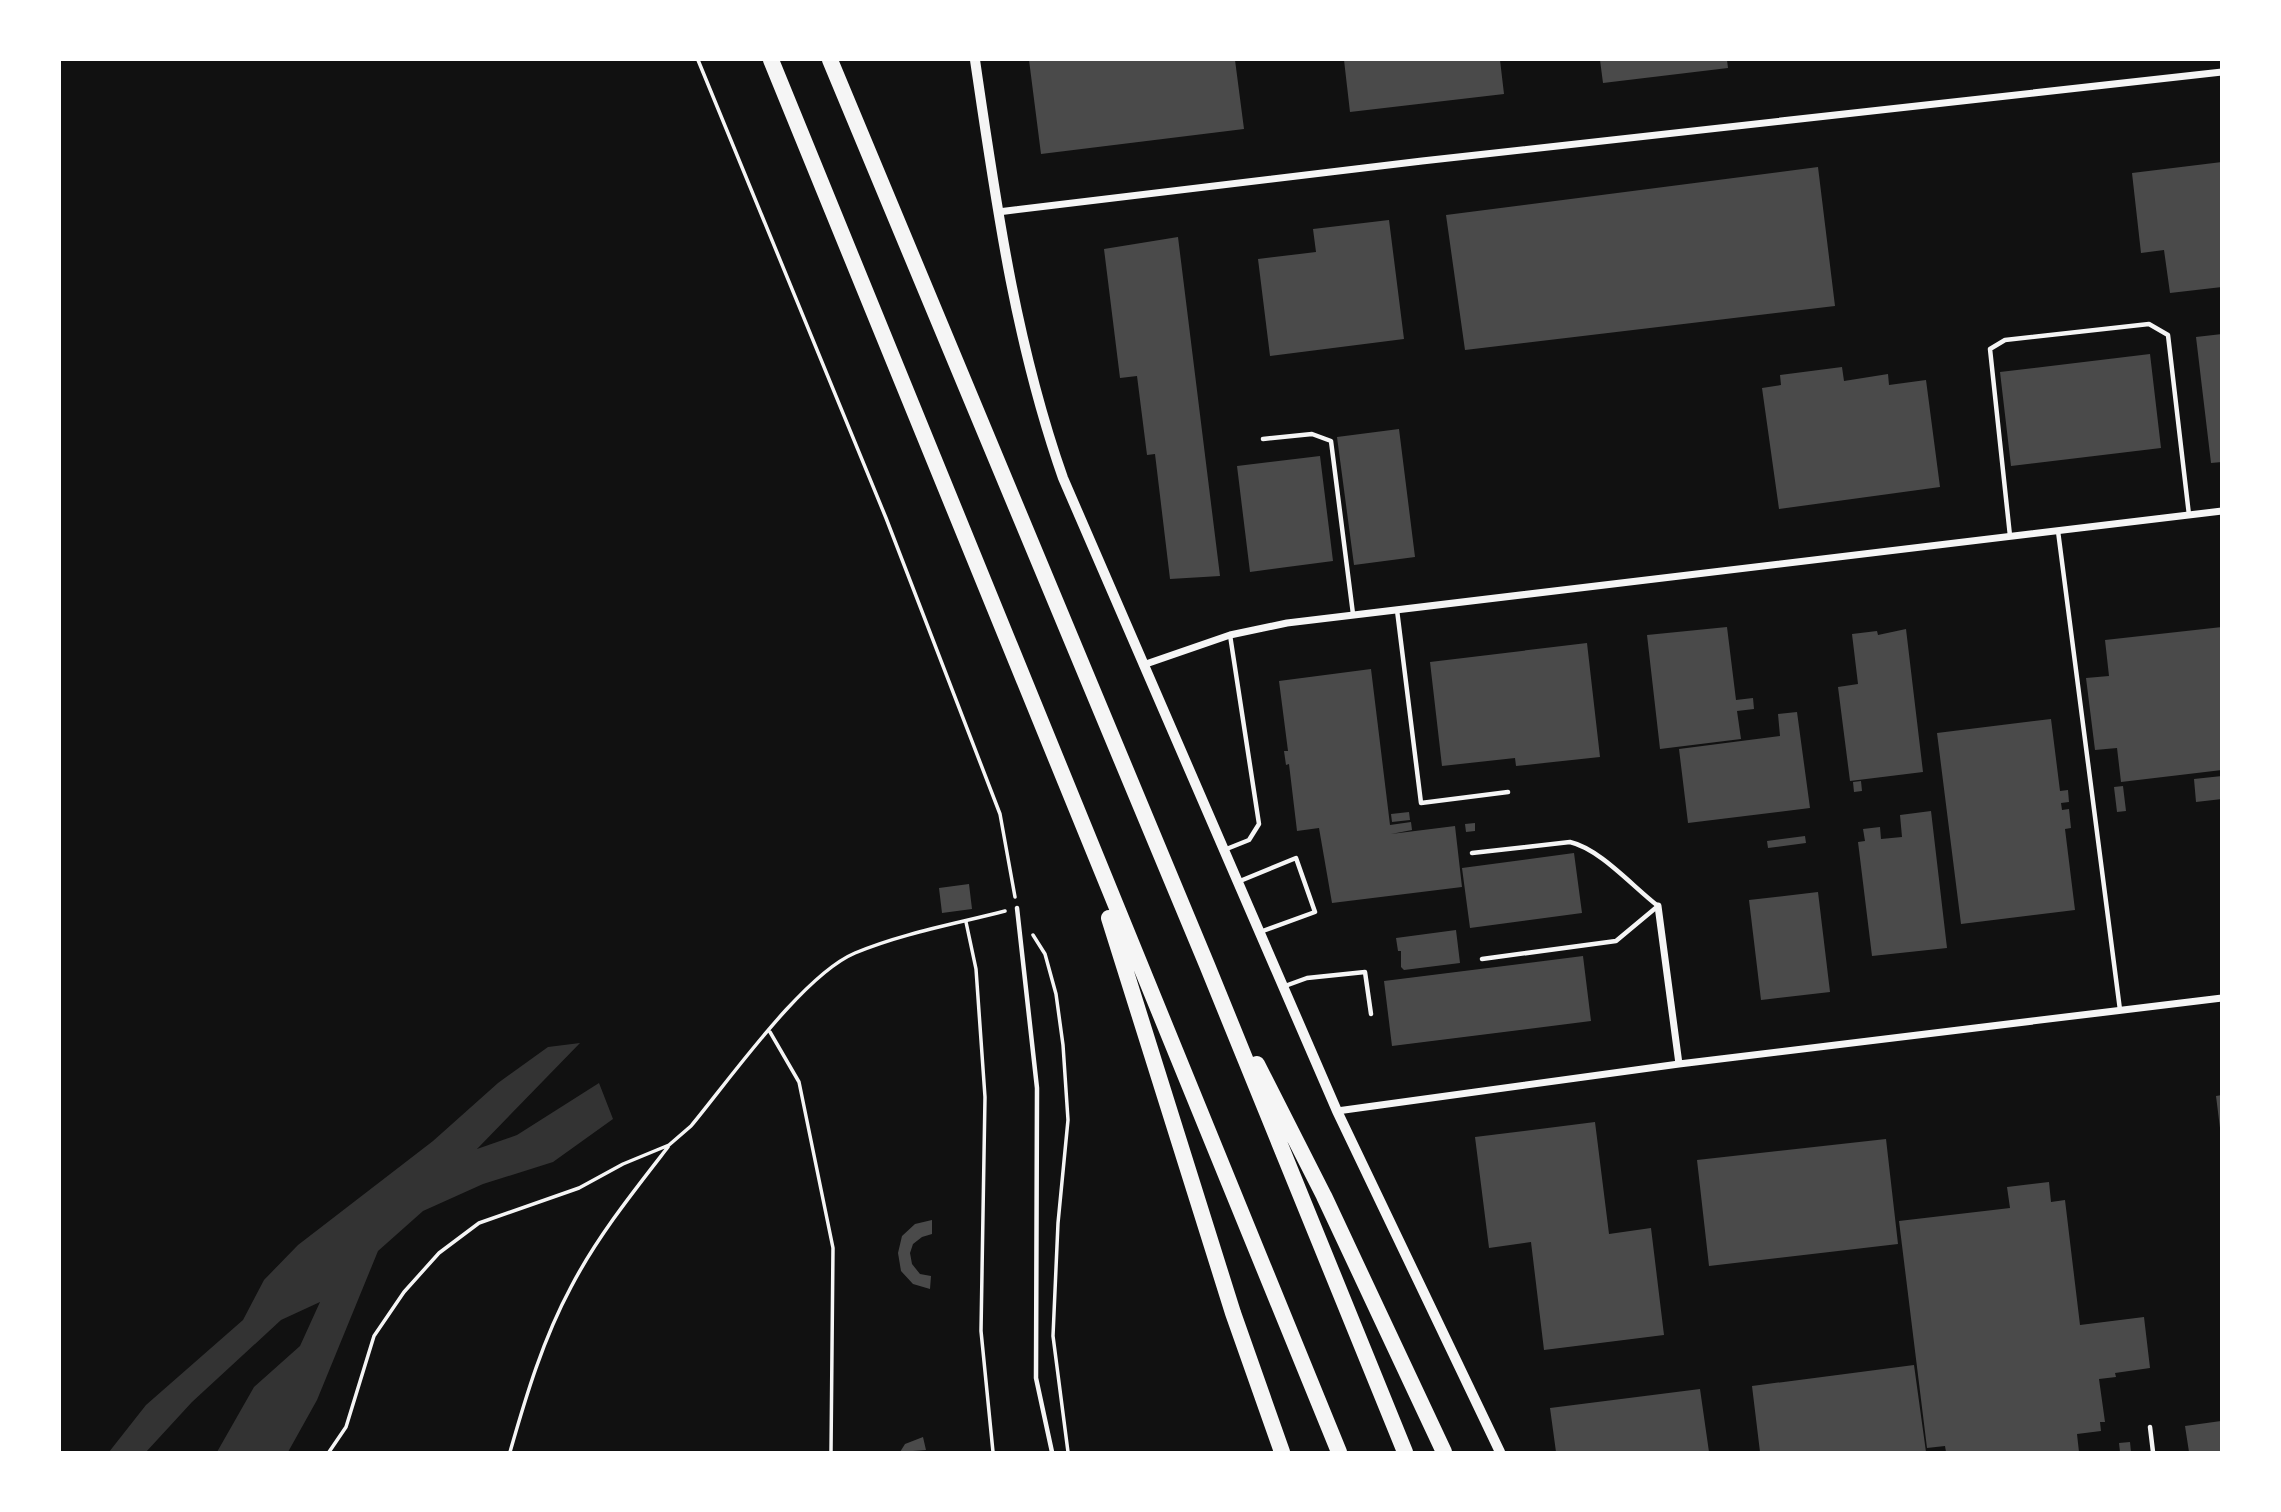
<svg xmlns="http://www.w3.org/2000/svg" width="2281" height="1512" viewBox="0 0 2281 1512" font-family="'Archivo Narrow',sans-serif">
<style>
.water{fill:#333}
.building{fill:#4a4a4a}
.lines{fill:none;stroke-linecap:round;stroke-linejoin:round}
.path{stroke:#f5f5f5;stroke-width:3.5}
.service{stroke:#f5f5f5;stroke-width:4.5}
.minor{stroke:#f5f5f5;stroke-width:7}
.tertiary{stroke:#f5f5f5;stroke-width:10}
.motorway{stroke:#f5f5f5;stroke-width:16}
</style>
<rect width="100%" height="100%" fill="#111"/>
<path class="water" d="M580,1043l-103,106 40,-14 82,-52 14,36 -60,43 -70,22 -60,27 -45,40 -61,149 -29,52h-71l37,-65 46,-41 20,-44 -39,18 -89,82 -46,50h-37l37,-47 97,-85 21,-40 34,-35 135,-104 65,-58 50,-36z"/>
<path class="building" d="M1029,60h206l9,69 -203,25z
M1344,60h156l4,34 -154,18z
M1600,60h127l1,8 -125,15z
M2222,162v125l-52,6 -6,-43 -23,3 -9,-80z
M1818,167l17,139 -370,44 -19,-135z
M1389,220l15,119 -134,17 -12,-97 58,-7 -3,-23z
M1178,237l42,339 -50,3 -15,-125 -8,1 -10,-79 -17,2 -16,-129z
M2222,334v128l-11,1 -15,-126z
M2150,354l11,94 -150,18 -11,-94z
M1842,367l2,14 44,-7 1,11 37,-5 14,107 -161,22 -17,-121 19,-3 -1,-10z
M1399,429l16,128 -61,8 -17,-128z
M1320,456l13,105 -83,11 -13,-106z
M1727,627l9,73 17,-2 1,11 -17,2 4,28 -81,10 -13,-114z
M2222,627v143l-101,12 -4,-34 -22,2 -9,-72 23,-2 -4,-36z
M1906,629l17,143 -73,9 -12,-94 20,-3 -6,-50 25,-3 1,4z
M1587,643l13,114 -84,9 -1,-8 -73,8 -12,-104z
M1371,669l19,156 21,-3 1,8 -21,4 64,-8 7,61 -130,16 -13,-75 -22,3 -8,-67 -3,1 -2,-14h4l-9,-70z
M1797,712l13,96 -122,15 -9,-74 101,-13 -2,-22z
M2051,719l9,72 8,-1 1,12 -8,1 1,7 7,-1 2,19 -6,1 10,81 -114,14 -24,-191z
M2222,776v23l-26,3 -2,-23z
M1861,781l1,10 -8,1 -1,-10z
M2123,786l3,25 -9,1 -3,-25z
M1931,811l16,137 -75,8 -14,-114 7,-1 -2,-12 17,-2 1,12 21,-2 -2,-22z
M1409,812l1,8 -18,2 -1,-8z
M1475,823v8l-9,1 -1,-8z
M1805,836l1,7 -38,5 -1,-7z
M1574,853l8,60 -112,15 -8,-60z
M969,884l3,25 -30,4 -3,-25z
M1818,892l12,100 -69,8 -12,-100z
M1456,930l4,33 -56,7 -3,-3v-16h-3l-2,-13z
M1583,956l8,65 -199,25 -8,-65z
M2222,1095v33h-2l-4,-32z
M1595,1122l14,112 42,-6 13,107 -120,15 -13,-108 -42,6 -14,-111z
M1886,1139l12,105 -189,22 -12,-106z
M2049,1182l2,20 14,-2 15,125 64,-8 6,51 -35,5 1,4 -17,2 6,43h-5l1,9 -24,3 2,18h-133l-1,-6 -18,2 -28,-227 111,-13 -3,-21z
M932,1220v14l-10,3 -9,7 -3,9 2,11 8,10 11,2 -1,13 -17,-5 -12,-13 -3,-18 4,-17 13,-12z
M1914,1365l12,87h-166l-8,-66z
M1700,1389l9,63h-153l-6,-44z
M2221,1421l1,31h-33l-4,-26z
M923,1437l3,13 -26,2 5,-8z
M2130,1442l1,10h-11l-1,-9z"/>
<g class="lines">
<path class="path" d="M698,60l188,458 114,296 15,83
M966,922l10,47 9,128 -4,234 12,121
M1033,935l12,19 11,40 7,51 5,75 -10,103 -5,113 15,116
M770,1032l29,50 34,166 -2,204
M329,1452l17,-25 28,-91 30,-44 35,-39 40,-30 100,-35 44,-24 46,-19 22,-19c39,-47 112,-151 164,-173 48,-20 100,-29 150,-42
M510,1452c16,-56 33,-113 61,-165 26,-50 62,-95 97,-140"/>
<path class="service" d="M1263,439l49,-5 19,7 22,173
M2058,531l62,479
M2010,536l-20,-187 15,-9 144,-16 19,11 21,180
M1397,610l24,193 87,-11
M1224,850l25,-10 10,-16 -29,-189
M1472,853l98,-11c30,7 62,44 88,64l-42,35 -134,18
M1240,881l56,-23 19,54 -55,20
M1017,908l20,180 -1,290 16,74
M1285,986l22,-8 58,-6 6,42
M2150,1427l3,25"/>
<path class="minor" d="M998,212l424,-51 800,-89
M1143,665l87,-30 57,-12 935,-112
M1658,906l21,158
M1337,1111l342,-47 543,-66"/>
<path class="tertiary" d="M975,60c21,143 40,281 88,418l274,633 163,341"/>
<path class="motorway" d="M771,60l568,1392
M830,60l377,905 198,487
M1109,918l124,395 49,139
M1257,1064l67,132 120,256"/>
</g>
<rect width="2281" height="1512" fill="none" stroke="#ffffff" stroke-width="122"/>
</svg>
